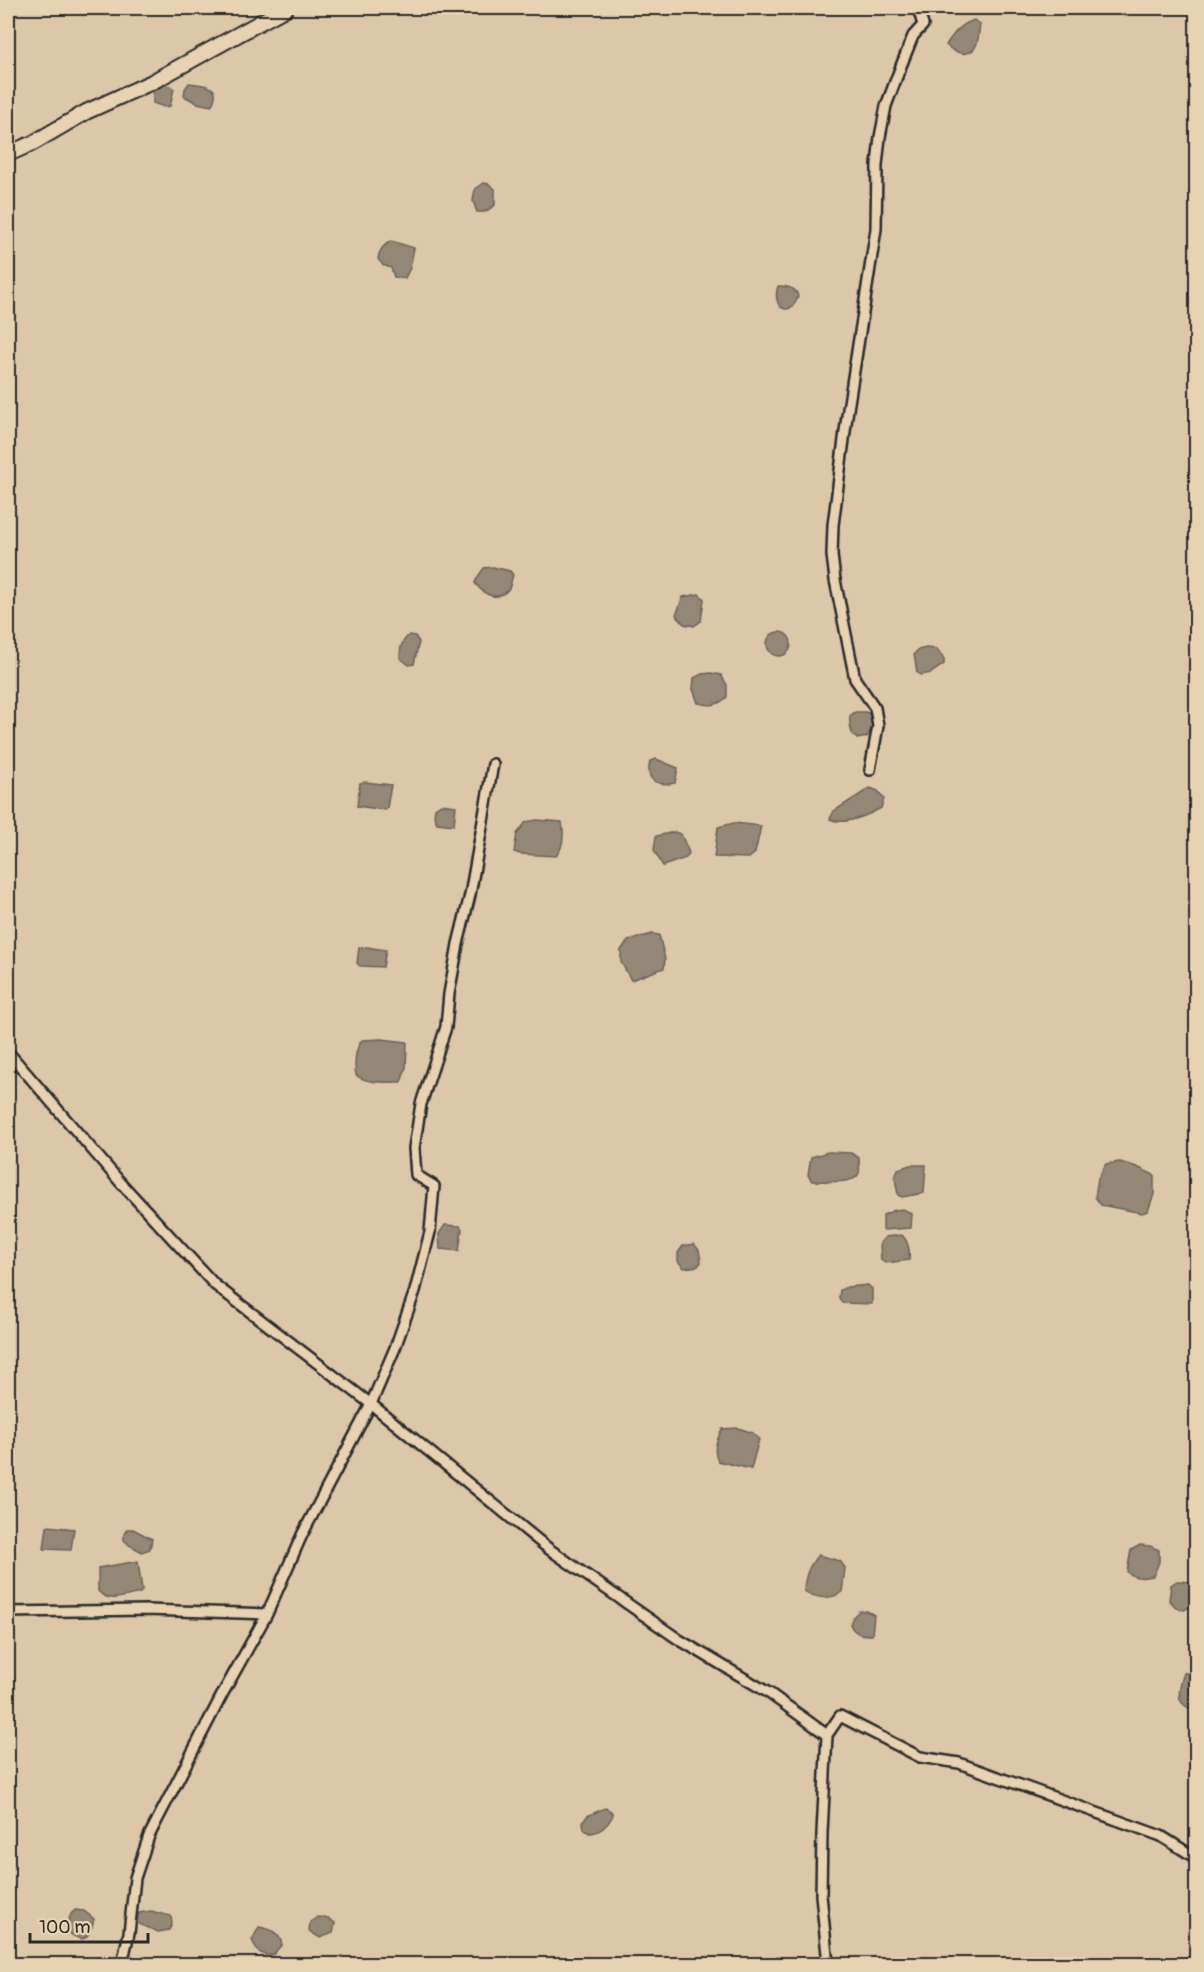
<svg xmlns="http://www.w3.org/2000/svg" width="1204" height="1972" viewBox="0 0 1204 1972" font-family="Pangolin,sans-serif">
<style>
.water{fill:#938876;stroke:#696358;stroke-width:1.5}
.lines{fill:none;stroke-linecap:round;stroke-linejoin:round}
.minor-casing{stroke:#2b2b2b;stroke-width:14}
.secondary-casing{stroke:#2b2b2b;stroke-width:18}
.minor{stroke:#e7d2b1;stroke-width:9}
.secondary{stroke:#e7d2b1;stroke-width:14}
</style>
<rect width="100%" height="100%" fill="#dcc8a9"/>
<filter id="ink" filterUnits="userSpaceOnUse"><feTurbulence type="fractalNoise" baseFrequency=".0167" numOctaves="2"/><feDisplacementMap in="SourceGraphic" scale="12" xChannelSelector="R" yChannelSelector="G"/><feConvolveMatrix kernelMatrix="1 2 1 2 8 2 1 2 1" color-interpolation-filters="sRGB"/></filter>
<g filter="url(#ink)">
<path class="water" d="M974,20l6,4c-1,6 -1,13 -3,19 -5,16 -22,11 -31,2 8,-12 14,-20 28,-25z
M189,83c15,2 35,2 22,23l-14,-3 -13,-7 1,-7z
M162,85l8,1 4,3 -4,17 -6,1 -11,-4v-9l3,-8z
M483,183l6,1 6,5v16l-10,7h-8l-4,-11 2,-12z
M391,241l23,7 -4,20 -5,10 -11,-1 -3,-9 -8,-3 -5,-6c1,-9 5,-13 13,-18z
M778,286c8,0 19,2 20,11 -8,22 -27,11 -20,-11z
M493,567l17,4 3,4 -4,14c-12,13 -24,7 -34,-6l2,-5 7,-10z
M699,594l5,5 -3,22 -7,5 -10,-2 -8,-9 7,-18z
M767 644a12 12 0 1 1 24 0a12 12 0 1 1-24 0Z
M409,635l6,1 4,6 -5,22 -5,1 -9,-7c0,-10 1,-16 9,-23z
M926,648l11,1 7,10v5l-13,9 -10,2 -4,-3 -3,-18 4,-4z
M711,673l10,2 6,10v12c-9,9 -17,9 -29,6l-5,-14 1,-11 8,-4z
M855,712h11l6,3 1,11 -6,11 -10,2c-7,-6 -8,-14 -7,-23z
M656,759l22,9 -3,15c-18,3 -30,-1 -25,-22z
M365,782l26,3 -4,23 -2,2 -28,-4 3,-23z
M870,788l8,3 6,8 -3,9c-13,7 -37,18 -51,11l4,-8z
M441,804l15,2 -2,19 -17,-2 -3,-7 1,-8z
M537,820l25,2c2,12 2,25 -6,34l-36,-2 -6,-2 3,-18 9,-12z
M734,823l27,3 -6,27 -6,5 -35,-1 4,-30z
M674,832l7,2 8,19 -3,5 -23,8 -9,-16 2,-14z
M652,934l7,1 6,24 -1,9 -33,12 -10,-18v-12l7,-9z
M367,947l19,3 -3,17 -23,-1 -3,-3 2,-15z
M381,1039l26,3 -1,26 -5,14c-13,0 -35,2 -45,-7 -2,-11 -1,-26 6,-35z
M828,1152l23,1 8,5c0,5 1,11 0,15 -4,13 -36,7 -47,8l-4,-6 3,-18z
M1120,1162l17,5 17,8v19l-6,17 -6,2 -41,-8 -6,-8 3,-19 8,-14z
M910,1165h16l-2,28 -22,4 -4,-2 -3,-17 3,-9z
M903,1209l9,5 -1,14 -28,2v-15l12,-5z
M445,1225l15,1 2,3 -3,22 -19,-2 -1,-15z
M902,1235c7,7 8,16 7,25l-24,3 -4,-3 -1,-17 5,-6z
M694,1244l5,6 2,12 -3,4 -14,2 -6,-7v-8l5,-7z
M868,1285l4,4v15l-30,-1 -3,-5 1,-8 7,-3z
M738,1428l15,5 6,6 -8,30 -33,-8c-6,-11 -1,-21 4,-32z
M49,1526l25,3 -3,21 -27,-1 3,-22z
M127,1529h6l19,10 -2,10 -8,3 -13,-7 -5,-5v-6z
M1140,1545l10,1 9,4v12l-6,14c-10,2 -18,3 -26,-4l4,-22z
M818,1555l22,6 5,7 -3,24c-11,8 -26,7 -38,-1 1,-15 4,-24 14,-36z
M138,1561l4,29 -2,3c-15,3 -31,11 -42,-2v-23z
M1177,1581l15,1 4,6 -1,16 -11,6 -7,-2 -8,-8 2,-15z
M859,1611h8l7,4 -2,20c-11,0 -18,-1 -22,-11l3,-7z
M1196,1672v38c-22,-4 -18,-20 -12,-37z
M605,1808l6,3 2,4c-5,10 -13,18 -24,18l-5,-4 -1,-7 4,-6z
M75,1910l9,1 10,8c-5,20 -10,27 -29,11l6,-16z
M151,1911l20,5 1,8 -3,6 -11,2 -21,-9 2,-10z
M318,1917l11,2 6,4 -2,10 -13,5 -11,-7 1,-9z
M259,1927c11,2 20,5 23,17l-9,11h-8l-8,-4 -5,-11z"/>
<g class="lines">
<defs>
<path id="minor" d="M870,770l8,-44 -3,-18 -20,-29 -20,-99 -3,-25 1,-30 14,-109 29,-187 1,-64 3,-28 6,-31 15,-40 12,-30 10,-11 -5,-17
M8,1052l113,131 94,102 156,119 178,145 129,90 91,54 58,42
M8,1612l138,-2 121,4
M122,1964l7,-31 6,-55 14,-42 74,-143 44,-79 35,-79 69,-131 24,-56 20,-57 15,-59 4,-46 -18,-11 -2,-27 7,-44 25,-77 3,-33 9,-50 12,-49 23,-131
M828,1964l-7,-69 1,-62 5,-98 13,-19 80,41 39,6 202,73 35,22"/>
<path id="secondary" d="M8,154l25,-11 53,-31 66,-30 134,-74"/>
</defs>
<use href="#minor" class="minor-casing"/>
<use href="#secondary" class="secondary-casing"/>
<use href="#minor" class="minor"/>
<use href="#secondary" class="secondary"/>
</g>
</g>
<rect width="1204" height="1972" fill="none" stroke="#e7d2b1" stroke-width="30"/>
<rect x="15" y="15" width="1174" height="1942" fill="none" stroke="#2b2b2b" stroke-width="2" filter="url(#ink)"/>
<path d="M30 1933v9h118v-9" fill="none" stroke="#2b2b2b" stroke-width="3"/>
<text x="39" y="1933" font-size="18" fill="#2b2b2b" stroke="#e7d2b1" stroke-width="4.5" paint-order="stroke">100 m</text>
</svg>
